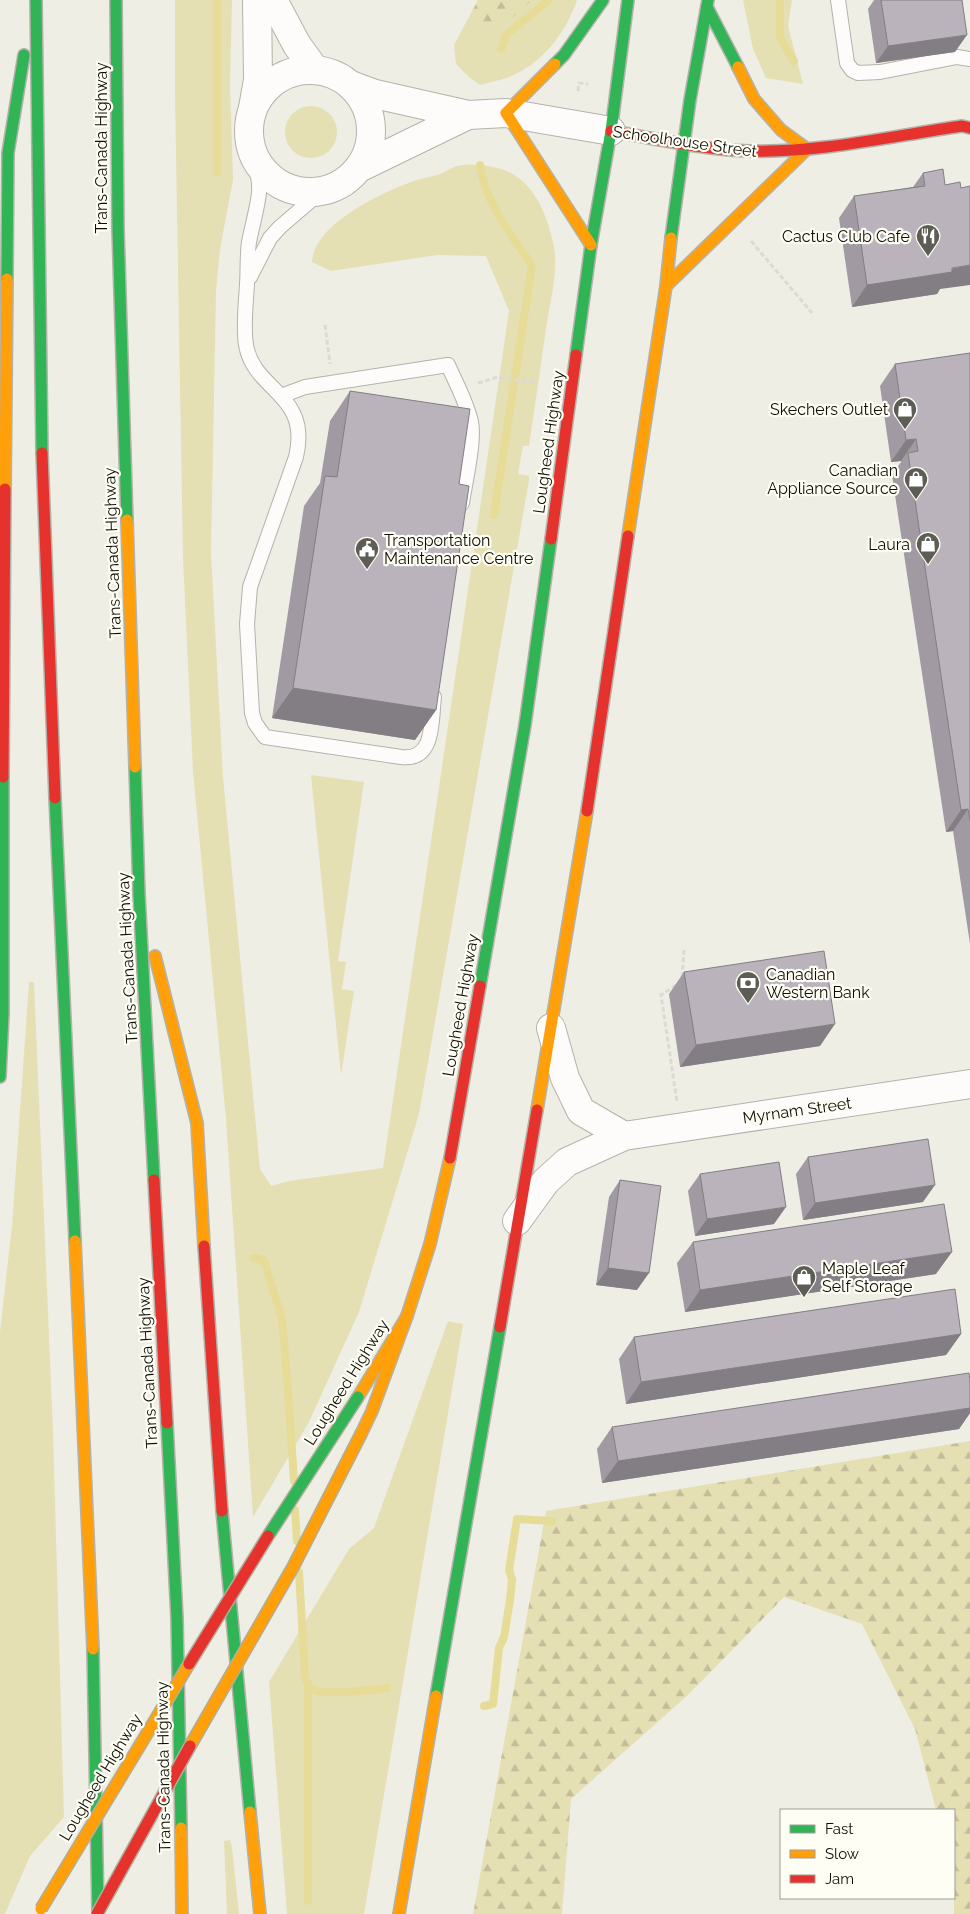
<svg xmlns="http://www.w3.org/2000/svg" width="970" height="1914" viewBox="0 0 970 1914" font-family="Raleway,sans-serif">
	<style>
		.grass { fill: #e5dfb4 }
		.forest { fill: url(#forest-firs) }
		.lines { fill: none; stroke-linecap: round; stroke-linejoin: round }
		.stream { stroke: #e6dc97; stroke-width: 8 }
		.lane-casing { stroke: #b4b3ab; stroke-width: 16 }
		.street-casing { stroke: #b4b3ab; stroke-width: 30 }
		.fast-casing { stroke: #b4b3ab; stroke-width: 14 }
		.slow-casing { stroke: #b4b3ab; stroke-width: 14 }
		.jam-casing { stroke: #b4b3ab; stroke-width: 14 }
		.path { stroke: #dbdad7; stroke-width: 3; stroke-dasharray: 5 2.5; stroke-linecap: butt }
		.lane { stroke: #fdfcfb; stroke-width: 14 }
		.street { stroke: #fdfcfb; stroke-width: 28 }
		.fast { stroke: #30b455; stroke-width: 11 }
		.slow { stroke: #ff9f0a; stroke-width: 11 }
		.jam { stroke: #e5322d; stroke-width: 11 }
		.fast-bridge-casing { stroke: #b0ae9b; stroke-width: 14; stroke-linecap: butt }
		.slow-bridge-casing { stroke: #b0ae9b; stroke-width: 14; stroke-linecap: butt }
		.jam-bridge-casing { stroke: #b0ae9b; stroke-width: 14; stroke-linecap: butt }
		.fast-bridge { stroke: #30b455; stroke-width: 11 }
		.slow-bridge { stroke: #ff9f0a; stroke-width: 11 }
		.jam-bridge { stroke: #e5322d; stroke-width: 11 }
		.wall { fill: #a19aa2 }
		.shaded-wall { fill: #837d84 }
		.building { fill: #bbb3bc; stroke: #837d84 }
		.labels { text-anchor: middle; stroke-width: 4.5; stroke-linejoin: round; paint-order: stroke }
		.street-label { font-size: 16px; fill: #0f0f09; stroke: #fffef4 }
		.poi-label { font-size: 16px; fill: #0f0f09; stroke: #fffef4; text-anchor: end }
	</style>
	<defs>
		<pattern id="forest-firs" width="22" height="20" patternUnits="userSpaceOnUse" patternTransform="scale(1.25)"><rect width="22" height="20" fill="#e5dfb4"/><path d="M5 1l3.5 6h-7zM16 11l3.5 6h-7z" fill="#c3be99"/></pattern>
	</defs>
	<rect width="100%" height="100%" fill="#efeee4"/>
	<g class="grass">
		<path d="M175,0H232L230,83L233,180L220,249L216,291L211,553L223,777L260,1169L271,1186L289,1181L383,1168L509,311L486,256L437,255L331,271L312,262C314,224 382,192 414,181C422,178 431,177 440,174C446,172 451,168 457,166C469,162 497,166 509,172C537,186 548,218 554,247C558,271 551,299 547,322C541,364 535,405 529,446H523L518,474L529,476V480L419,1114L359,1312L309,1422L253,1517L226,1119L193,772L183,558L175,96Z"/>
		<path d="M478,0H577C566,33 541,66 506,78C498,81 489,82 480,85L469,77L456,64L454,45Z"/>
		<path d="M743,0H792L788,26L803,84L766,78L753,49Z"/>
		<circle cx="311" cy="132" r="26"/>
		<path d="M311,775L364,782L338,961L346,962L342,989L354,991L341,1075Z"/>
		<path d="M29,982H34L53,1431L64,1817L30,1856L5,1914H0V1332L12,1226Z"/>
		<path d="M448,1321L463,1324L364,1914H287L269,1682L349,1549L374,1528Z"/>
		<path d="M230,1840L232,1848L239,1914H227L224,1841Z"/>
	</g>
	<g class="forest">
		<path d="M478,0H532C507,22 503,32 470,16Z"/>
		<path d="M970,1441V1914H954V1810H936L915,1729L862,1624L784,1597L688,1695L571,1799L562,1914H473L546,1511Z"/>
	</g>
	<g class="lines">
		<g class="stream">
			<path d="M780,0V38L794,61"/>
			<path d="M501,49L506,35L549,0"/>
			<path d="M480,165C484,199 512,238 532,265L494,515"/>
			<path d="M217,172V0"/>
			<path d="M253,1258L264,1260L282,1319L288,1390L294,1481"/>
			<path d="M295,1510L297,1541"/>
			<path d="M299,1572L305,1676C307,1681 307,1686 312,1689C324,1696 373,1690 387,1688"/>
			<path d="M484,1706L493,1704L499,1648L504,1637L510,1600L512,1579L509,1570L517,1519L552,1521"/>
			<path d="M308,1901V1686"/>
		</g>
		<g class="lane-casing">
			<g id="lane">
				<path d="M838,0L847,63L852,70L858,73L880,72L957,57L970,59"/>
				<path d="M254,156C257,168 260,181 259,193C257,210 252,226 249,242C247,256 248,270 247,284C246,304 243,325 246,345C254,392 311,393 296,457L250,587L247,624L252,713L255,723L265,737L401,757C435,761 431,722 434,697"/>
				<path d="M250,277L270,238L280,227L322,191"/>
				<path d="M281,396L305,387L448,365C456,383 467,403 471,422C475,441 465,483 462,503"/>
			</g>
		</g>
		<g class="street-casing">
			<g id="street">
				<path d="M273,0L297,45L315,70"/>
				<circle cx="310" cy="131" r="61"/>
				<path d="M351,85L375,94L468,115L506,113L611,131"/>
				<path d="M253,108L258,80L257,0"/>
				<path d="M359,168L468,115"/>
				<path d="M551,1028L565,1078L581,1111L624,1136"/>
				<path d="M517,1221L546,1181L567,1162L624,1136L970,1084"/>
			</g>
		</g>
		<g class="fast-casing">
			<g id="fast">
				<path d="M36,0L42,453"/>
				<path d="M116,0L118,229L127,520"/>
				<path d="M707,7L738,67"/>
				<path d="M555,64L564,55L603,0"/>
				<path d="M671,238L690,100L708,0"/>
				<path d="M7,279L8,153L24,55"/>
				<path d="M576,355L591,245L611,131L628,0"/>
				<path d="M135,767L139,894L154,1180"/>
				<path d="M55,798L75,1241"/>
				<path d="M480,986L525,725L551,539"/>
				<path d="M0,1077L3,1014V777"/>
				<path d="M167,1423L177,1618L181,1828"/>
				<path d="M222,1511L250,1812"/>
				<path d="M93,1649L98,1914"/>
				<path d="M436,1696L500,1327"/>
			</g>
		</g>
		<g class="slow-casing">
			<g id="slow">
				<path d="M555,64L506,113L591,245"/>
				<path d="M666,286L807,149L781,130L754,99L738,67"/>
				<path d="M5,489L7,279"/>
				<path d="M127,520L135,767"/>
				<path d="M628,536L666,286L671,238"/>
				<path d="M155,956L197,1123L204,1246"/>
				<path d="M537,1110L587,811"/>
				<path d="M75,1241L93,1649"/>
				<path d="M358,1397L407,1316L430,1244L450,1158"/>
				<path d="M361,1434L372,1411L407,1316"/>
				<path d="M250,1812L260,1914"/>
				<path d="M181,1828L182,1914"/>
				<path d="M399,1914L436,1696"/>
			</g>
		</g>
		<g class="jam-casing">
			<g id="jam">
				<path d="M611,131C657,139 704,150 750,151C821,153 892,136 962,126L970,128"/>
				<path d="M42,453L55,798"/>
				<path d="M551,539L576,355"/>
				<path d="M3,777L5,489"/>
				<path d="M587,811L628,536"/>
				<path d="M450,1158L480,986"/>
				<path d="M154,1180L167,1423"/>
				<path d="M204,1246L222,1511"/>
				<path d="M500,1327L537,1110"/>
			</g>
		</g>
		<g class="path">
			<path d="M578,91L579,83L588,84"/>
			<path d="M751,241L812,313"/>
			<path d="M325,325L330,364"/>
			<path d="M478,383L498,377L538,383"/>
			<path d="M682,977L684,950"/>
			<path d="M676,985L661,995L677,1102"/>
		</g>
		<use href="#lane" class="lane"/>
		<use href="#street" class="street"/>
		<use href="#fast" class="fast"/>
		<use href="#slow" class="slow"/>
		<use href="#jam" class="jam"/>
		<g class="fast-bridge-casing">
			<path id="fast-bridge" d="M268,1536L358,1397"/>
		</g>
		<g class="slow-bridge-casing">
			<g id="slow-bridge">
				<path d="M190,1746L293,1567L361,1434"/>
				<path d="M41,1909L189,1664"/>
			</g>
		</g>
		<g class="jam-bridge-casing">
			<g id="jam-bridge">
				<path d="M189,1664L268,1536"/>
				<path d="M97,1914L190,1746"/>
			</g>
		</g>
		<use href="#fast-bridge" class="fast-bridge"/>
		<use href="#slow-bridge" class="slow-bridge"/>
		<use href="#jam-bridge" class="jam-bridge"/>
	</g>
	<g class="wall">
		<path d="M874,0H881L955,52L876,63L868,9Z"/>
		<path d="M923,173L940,289L937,294L852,307L839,218L854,196L913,187Z"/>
		<path d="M970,353V944L953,831L946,832L892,475L901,462V461L891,462L880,386L895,364Z"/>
		<path d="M350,391L459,484L436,710L415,740L272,718L304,506L320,483L330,421Z"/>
		<path d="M684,972L820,1046L680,1067L669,994Z"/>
		<path d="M808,1157L923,1202L803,1220L796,1174Z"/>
		<path d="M700,1174L774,1224L695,1236L688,1191Z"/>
		<path d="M620,1180L637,1290L596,1285L609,1197Z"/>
		<path d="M693,1242L936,1274L685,1312L677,1263Z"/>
		<path d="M961,1334L946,1355L626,1404L619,1359L634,1337Z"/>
		<path d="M970,1380V1413L959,1429L602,1483L597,1449L612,1427Z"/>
	</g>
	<g class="shaded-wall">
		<path d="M967,35L955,52L876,63L888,46Z"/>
		<path d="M970,265V285L940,289L937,294L852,307L867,285Z"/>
		<path d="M916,439L901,461L891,462L906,440Z"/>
		<path d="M293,688L436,710L415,740L272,718Z"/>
		<path d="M968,809L953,831L946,832L961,810Z"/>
		<path d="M835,1024L820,1046L680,1067L696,1045Z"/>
		<path d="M935,1185L923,1202L803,1220L815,1203Z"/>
		<path d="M786,1207L774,1224L695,1236L707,1219Z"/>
		<path d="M952,1252L936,1274L685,1312L700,1290Z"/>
		<path d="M608,1268L649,1273L637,1290L596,1285Z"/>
		<path d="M961,1334L946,1355L626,1404L641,1382Z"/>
		<path d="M970,1408V1413L959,1429L602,1483L618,1461Z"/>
	</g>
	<g class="building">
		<path d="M881,0H962L967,35L888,46Z"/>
		<path d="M943,169L945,185L960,182L961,188L970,186V265L952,268V272L867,285L854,196L925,186L923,173Z"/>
		<path d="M970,353V820L968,809L961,810L908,453L918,451L916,439L906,440L895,364Z"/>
		<path d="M350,391L470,409L459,484L469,486L436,710L293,688L325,476L337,477Z"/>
		<path d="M824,951L835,1024L696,1045L684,972Z"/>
		<path d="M928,1139L935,1185L815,1203L808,1157Z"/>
		<path d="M779,1162L786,1207L707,1219L700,1174Z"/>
		<path d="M620,1180L661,1186L649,1273L608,1268Z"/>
		<path d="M944,1204L952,1252L700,1290L693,1242Z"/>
		<path d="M955,1289L961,1334L641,1382L634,1337Z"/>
		<path d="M969,1373L970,1380V1408L618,1461L612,1427Z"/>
	</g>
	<defs>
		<g id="restaurant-pin" transform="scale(1.25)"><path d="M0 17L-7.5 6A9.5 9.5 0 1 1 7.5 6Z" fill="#5d5d56" stroke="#fffef4"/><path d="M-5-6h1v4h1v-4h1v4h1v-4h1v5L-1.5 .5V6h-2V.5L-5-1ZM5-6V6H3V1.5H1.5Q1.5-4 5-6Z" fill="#fff"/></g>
		<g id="shop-pin" transform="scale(1.25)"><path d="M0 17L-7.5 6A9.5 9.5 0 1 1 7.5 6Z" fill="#5d5d56" stroke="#fffef4"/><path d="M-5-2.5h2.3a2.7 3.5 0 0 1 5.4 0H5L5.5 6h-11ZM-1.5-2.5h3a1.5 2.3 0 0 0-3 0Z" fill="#fff"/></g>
		<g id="civic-pin" transform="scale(1.25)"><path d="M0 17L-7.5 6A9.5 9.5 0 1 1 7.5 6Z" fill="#5d5d56" stroke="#fffef4"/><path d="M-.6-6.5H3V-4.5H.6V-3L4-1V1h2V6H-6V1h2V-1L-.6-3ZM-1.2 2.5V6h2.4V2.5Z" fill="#fff"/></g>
		<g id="bank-pin" transform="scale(1.25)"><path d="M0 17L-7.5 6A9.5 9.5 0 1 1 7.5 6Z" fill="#5d5d56" stroke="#fffef4"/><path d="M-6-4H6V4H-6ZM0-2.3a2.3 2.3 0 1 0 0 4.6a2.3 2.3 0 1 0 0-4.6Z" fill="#fff"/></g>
	</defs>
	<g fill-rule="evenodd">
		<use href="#restaurant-pin" x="928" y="236"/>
		<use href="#shop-pin" x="905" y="409"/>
		<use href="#shop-pin" x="916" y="479"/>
		<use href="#shop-pin" x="928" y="544"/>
		<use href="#civic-pin" x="367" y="549"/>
		<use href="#bank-pin" x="748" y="983"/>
		<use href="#shop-pin" x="804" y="1277"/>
	</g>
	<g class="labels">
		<g class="street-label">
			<text transform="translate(685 141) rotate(8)" y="6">Schoolhouse Street</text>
			<text transform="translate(101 148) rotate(-90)" y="6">Trans-Canada Highway</text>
			<text transform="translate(548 442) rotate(-82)" y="6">Lougheed Highway</text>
			<text transform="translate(112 553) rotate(-92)" y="6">Trans-Canada Highway</text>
			<text transform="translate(127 958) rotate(-93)" y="6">Trans-Canada Highway</text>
			<text transform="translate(460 1005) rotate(-80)" y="6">Lougheed Highway</text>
			<text transform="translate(797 1110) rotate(-8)" y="6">Myrnam Street</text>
			<text transform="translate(147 1363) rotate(-93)" y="6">Trans-Canada Highway</text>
			<text transform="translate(346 1382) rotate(-58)" y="6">Lougheed Highway</text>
			<text transform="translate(163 1767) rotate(-91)" y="6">Trans-Canada Highway</text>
			<text transform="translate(100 1777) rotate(-59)" y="6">Lougheed Highway</text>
		</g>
		<g class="poi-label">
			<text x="910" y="242">Cactus Club Cafe</text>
			<text x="888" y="415">Skechers Outlet</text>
			<text x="898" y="476">Canadian<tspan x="898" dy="18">Appliance Source</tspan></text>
			<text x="384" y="546" text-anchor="start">Transportation<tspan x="384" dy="18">Maintenance Centre</tspan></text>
			<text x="910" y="550">Laura</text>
			<text x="766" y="980" text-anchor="start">Canadian<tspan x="766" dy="18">Western Bank</tspan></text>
			<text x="822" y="1274" text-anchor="start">Maple Leaf<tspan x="822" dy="18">Self Storage</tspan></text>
		</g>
	</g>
	<rect x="780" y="1809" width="175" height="90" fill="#fffef4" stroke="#9f9e96"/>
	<rect x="790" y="1825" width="25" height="8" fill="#30b455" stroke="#9f9e96"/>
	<text x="825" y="1834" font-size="15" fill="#0f0f09">Fast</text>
	<rect x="790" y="1850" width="25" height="8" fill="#ff9f0a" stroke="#9f9e96"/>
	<text x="825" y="1859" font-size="15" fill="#0f0f09">Slow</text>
	<rect x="790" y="1875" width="25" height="8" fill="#e5322d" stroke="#9f9e96"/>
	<text x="825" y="1884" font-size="15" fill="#0f0f09">Jam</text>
</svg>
